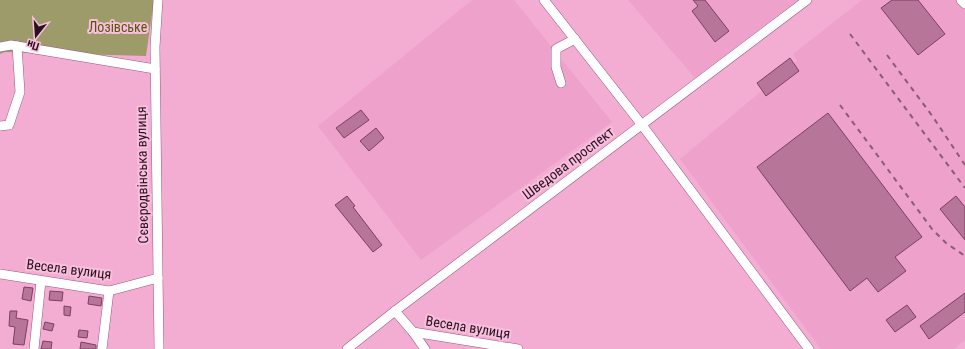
<svg xmlns="http://www.w3.org/2000/svg" width="965" height="349" viewBox="0 0 965 349" font-family="'Roboto Condensed',sans-serif">
	<style>
		.built { fill: #eea1cb }
		.green { fill: #9d9b6a }
		.building { fill: #b77599; stroke: #7d4062 }
		.lines { fill: none; stroke-linecap: round; stroke-linejoin: round }
		.minor-casing { stroke: #98597c; stroke-width: 10 }
		.minor { stroke: #fff; stroke-width: 9 }
		.rail { stroke: #8a5b75; stroke-width: 2; stroke-dasharray: 5 5; stroke-linecap: butt }
		.labels { text-anchor: middle; stroke-width: 4; stroke-linejoin: round; paint-order: stroke }
		.park-label { font-size: 14px; fill: #59560c; stroke: #f8bfdd }
		.street-label { font-size: 14px; fill: #2a1120; stroke: #f8bfdd }
	</style>
	<rect width="100%" height="100%" fill="#f3add2"/>
	<g class="built">
		<path d="M472,0H514L612,122L421,260L318,126Z"/>
		<path d="M628,0H798L695,78Z"/>
		<path d="M862,0H965V340L954,349H821L680,159L797,61L793,54Z"/>
	</g>
	<path class="green" d="M0,0H154L146,56L5,52L0,54Z"/>
	<g class="building">
		<path d="M693,0H705L729,31L715,42L692,11L698,6Z"/>
		<path d="M892,0H918L945,34L918,55L881,8Z"/>
		<path d="M790,58L799,71L766,96L757,83Z"/>
		<path d="M361,110L369,120L344,138L336,128Z"/>
		<path d="M828,113L922,237L895,257L906,271L878,292L867,278L850,291L757,167Z"/>
		<path d="M376,128L384,138L369,151L360,141Z"/>
		<path d="M347,196L355,206L353,207L382,245L373,252L335,205Z"/>
		<path d="M956,196L965,207V240L940,209Z"/>
		<path d="M24,287L33,288L31,301L22,299Z"/>
		<path d="M50,291L63,292L62,301L49,300Z"/>
		<path d="M965,293V312L929,339L920,326Z"/>
		<path d="M89,296L102,298L101,306L88,304Z"/>
		<path d="M907,305L916,317L895,332L886,320Z"/>
		<path d="M64,306L71,307L70,316L64,315Z"/>
		<path d="M10,311H17L16,318L28,320L24,345L13,344L15,327L9,326Z"/>
		<path d="M45,322L54,324L52,331L43,329Z"/>
		<path d="M79,330L88,331L87,338L78,337Z"/>
		<path d="M43,341L52,342L51,349H41Z"/>
		<path d="M81,342L96,345V349H80Z"/>
	</g>
	<g class="lines">
		<g class="minor-casing">
			<g id="minor">
				<path d="M158,0L155,47L159,349"/>
				<path d="M544,0L642,125L809,349"/>
				<path d="M961,0L965,4"/>
				<path d="M0,47L11,45L155,69"/>
				<path d="M561,83L556,67V49L575,39"/>
				<path d="M0,126L9,125L20,92L17,46"/>
				<path d="M0,274L109,291L158,278"/>
				<path d="M395,311L413,332L425,349"/>
				<path d="M413,332L518,349"/>
				<path d="M34,349L41,281"/>
				<path d="M102,349L109,291"/>
				<path d="M347,349L395,311L807,0"/>
			</g>
		</g>
		<use href="#minor" class="minor"/>
		<g class="rail">
			<path d="M850,34L965,188"/>
			<path d="M887,55L933,117L965,165"/>
			<path d="M840,105L932,229L946,243L965,256"/>
		</g>
	</g>
	<g class="labels">
		<g class="park-label">
			<text x="118" y="32">Лозівське</text>
		</g>
		<g class="street-label">
			<text transform="translate(568 163) rotate(-37)" y="5">Шведова проспект</text>
			<text transform="translate(142 175) rotate(-91)" y="5">Сєвєродвінська вулиця</text>
			<text transform="translate(69 269) rotate(7)" y="5">Весела вулиця</text>
			<text transform="translate(468 327) rotate(9)" y="5">Весела вулиця</text>
		</g>
	</g>
	<g transform="translate(36 36) rotate(197)" stroke="#f8bfdd" stroke-width="3" paint-order="stroke">
	<path d="M0-3L7 15L0 10L-7 15Z" fill="#2a1120"/>
	<text y="-6" font-size="11" font-weight="bold" text-anchor="middle" fill="#2a1120">Пн</text>
	</g>
</svg>
